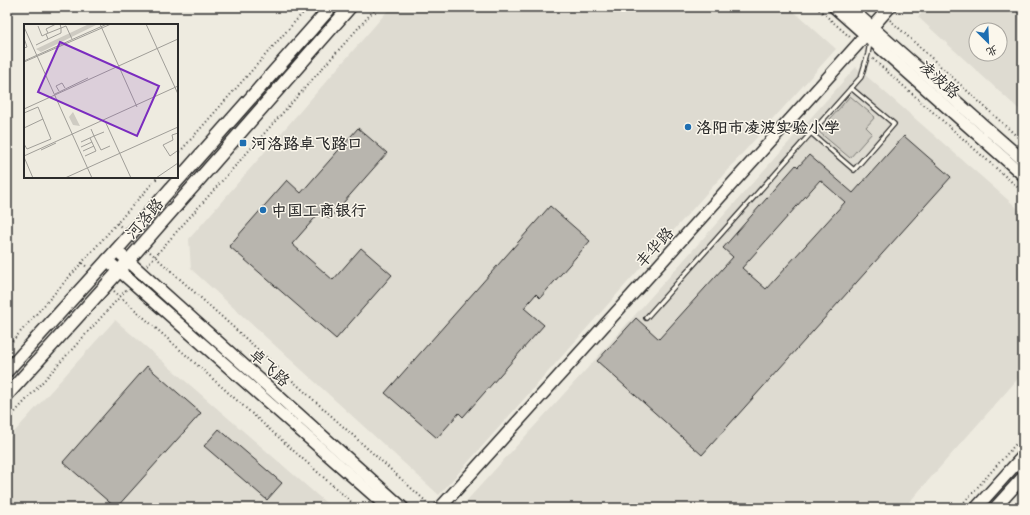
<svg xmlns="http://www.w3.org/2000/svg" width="1030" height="515" viewBox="0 0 1030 515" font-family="Caveat,'LXGW WenKai TC',sans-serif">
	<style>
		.built { fill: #dedbd1; fill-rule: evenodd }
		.green { fill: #cecbc2; stroke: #7c7b76 }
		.building { fill: #b8b5ae; stroke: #2b2b2b; fill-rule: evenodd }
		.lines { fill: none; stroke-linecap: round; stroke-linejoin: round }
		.lane-casing { stroke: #2b2b2b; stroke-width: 6 }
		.secondary-casing { stroke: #2b2b2b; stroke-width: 14 }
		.primary-casing { stroke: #2b2b2b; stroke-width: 15 }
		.path { stroke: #2b2b2b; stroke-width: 2; stroke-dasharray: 1 3; stroke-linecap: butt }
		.lane { stroke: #fbf7ec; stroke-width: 3.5 }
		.secondary { stroke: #fbf7ec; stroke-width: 11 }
		.primary { stroke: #fbf7ec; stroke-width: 12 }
		.poi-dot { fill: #1f6fb2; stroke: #fbf7ec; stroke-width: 1.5 }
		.labels { text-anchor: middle; stroke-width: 3; stroke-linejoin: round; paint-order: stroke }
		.street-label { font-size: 16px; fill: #2b2b2b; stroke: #fbf7ec }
		.poi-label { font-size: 16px; font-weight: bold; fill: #2b2b2b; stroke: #fbf7ec; text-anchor: start }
		.inset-road { fill: none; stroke: #a09e98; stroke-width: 1 }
		.view { fill: #7b2cbf; fill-opacity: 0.15; stroke: #7b2cbf; stroke-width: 2 }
		.inset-edge { fill: none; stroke: #2b2b2b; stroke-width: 2 }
	</style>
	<rect width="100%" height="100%" fill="#eeebe0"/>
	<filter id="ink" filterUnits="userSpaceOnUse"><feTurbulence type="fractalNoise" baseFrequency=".025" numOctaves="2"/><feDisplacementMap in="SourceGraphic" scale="8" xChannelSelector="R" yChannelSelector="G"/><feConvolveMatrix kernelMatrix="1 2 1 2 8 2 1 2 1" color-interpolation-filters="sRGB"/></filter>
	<g filter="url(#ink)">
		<g class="built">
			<path d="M391,7H789L836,49L697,204L439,495L191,269L189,239Z"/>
			<path d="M927,7H1023V113L918,17ZM976,30H1000V54H976Z"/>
			<path d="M856,67L1023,213V373L904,508H460L593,362Z"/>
			<path d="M115,320L332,508H7V440Z"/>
		</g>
		<path class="green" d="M850,96L875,117L866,127L872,133L850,158L819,132Z"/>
		<g class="building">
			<path d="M358,128L387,153L329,219L321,211L292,244L333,280L361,248L392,275L336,339L229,246L287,180L301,193Z"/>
			<path d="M904,136L951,177L702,455L597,361L636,318L659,339L733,257L723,248L796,165L798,167L809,155L853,193ZM820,180L845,202L766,289L742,268Z"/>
			<path d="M550,206L590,241L540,298L536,294L524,308L544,325L463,417L459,413L437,438L385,393Z"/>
			<path d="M147,366L201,413L116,508L63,462Z"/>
			<path d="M219,429L282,483L267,500L204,446Z"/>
		</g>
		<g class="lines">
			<g class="lane-casing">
				<g id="lane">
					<path d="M811,133L854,170L894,124L851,88"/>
					<path d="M646,318L861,77L868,54L870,42"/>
				</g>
			</g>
			<g class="secondary-casing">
				<g id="secondary">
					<path d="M834,7L1023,175"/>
					<path d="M849,7L1023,160"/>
					<path d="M116,250L403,508"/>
					<path d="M107,260L388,508"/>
					<path d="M440,508L858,44L865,35L890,7"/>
					<path d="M976,508L1023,456"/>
					<path d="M995,508L1023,477"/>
				</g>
			</g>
			<g class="primary-casing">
				<g id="primary">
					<path d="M7,371L112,255L331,7"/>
					<path d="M7,395L128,261L350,7"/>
				</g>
			</g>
			<g class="path">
				<path d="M816,7L851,38"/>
				<path d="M890,20L1023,142"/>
				<path d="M873,59L1023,192"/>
				<path d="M177,155L308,7"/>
				<path d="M117,223L122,228"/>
				<path d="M150,252L430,505"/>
				<path d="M82,263L87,267"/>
				<path d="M147,265L377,7"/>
				<path d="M114,291L358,508"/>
				<path d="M7,347L158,177"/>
				<path d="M7,421L126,290"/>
				<path d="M959,508L1023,436"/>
				<path d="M1015,508L1023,499"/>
			</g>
			<use href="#lane" class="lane"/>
			<use href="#secondary" class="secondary"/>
			<use href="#primary" class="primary"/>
		</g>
	</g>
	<g class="poi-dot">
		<circle cx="688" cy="127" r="4"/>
		<rect x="239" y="139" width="8" height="8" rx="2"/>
		<circle cx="263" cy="210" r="4"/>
	</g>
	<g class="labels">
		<g class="street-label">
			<text transform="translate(940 79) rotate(42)" y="6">凌波路</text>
			<text transform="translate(144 218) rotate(-49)" y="6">河洛路</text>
			<text transform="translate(654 247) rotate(-48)" y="6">丰华路</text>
			<text transform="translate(270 367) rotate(42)" y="6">卓飞路</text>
		</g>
		<g class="poi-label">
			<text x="696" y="133">洛阳市凌波实验小学</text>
			<text x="251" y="149">河洛路卓飞路口</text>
			<text x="271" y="216">中国工商银行</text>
		</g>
	</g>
	<g transform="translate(24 24)">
		<rect width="154" height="154" fill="#eeebe0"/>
		<path d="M65,0L72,1L17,28L12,25ZM49,88L56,102L49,101L45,93Z" fill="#cecbc2"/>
		<path class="inset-road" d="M76,0L113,83M122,0L154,70M14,2L18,12L22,10L24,15L37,9V4L42,2L48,15M0,3L68,154M24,9L22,5L32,0M22,10L37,4L36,0M12,21L24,15M0,24L3,23L0,14M0,37L83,0M0,38L87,0M35,67L32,62L38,59L41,64M31,70L64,54M0,85L154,15M0,89L14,83L27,115L3,125L0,120M81,97L107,154M0,104L19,95M80,108L70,112L77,126L86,122M57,118L70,112L67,105M57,123L68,118M17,126L32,119M59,127L70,122M153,127L146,132L139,121L149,116L148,111L154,109M0,132L154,62M61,132L72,127L66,114M0,133L9,154M41,154L154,103M132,154L154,139"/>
		<path class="view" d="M36,18L135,62L113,112L14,68Z"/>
		<rect width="154" height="154" class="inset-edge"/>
	</g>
	<rect width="1030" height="515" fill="none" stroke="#fbf7ec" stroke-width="24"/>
	<rect x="12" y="12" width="1006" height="491" fill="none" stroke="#2b2b2b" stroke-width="1.5" filter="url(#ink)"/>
	<g transform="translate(988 42) rotate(156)"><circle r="19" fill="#fbf7ec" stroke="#a8a59f"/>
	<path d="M0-3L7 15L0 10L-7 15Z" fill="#1f6fb2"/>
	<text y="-6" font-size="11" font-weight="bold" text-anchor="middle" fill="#2b2b2b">北</text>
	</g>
</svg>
